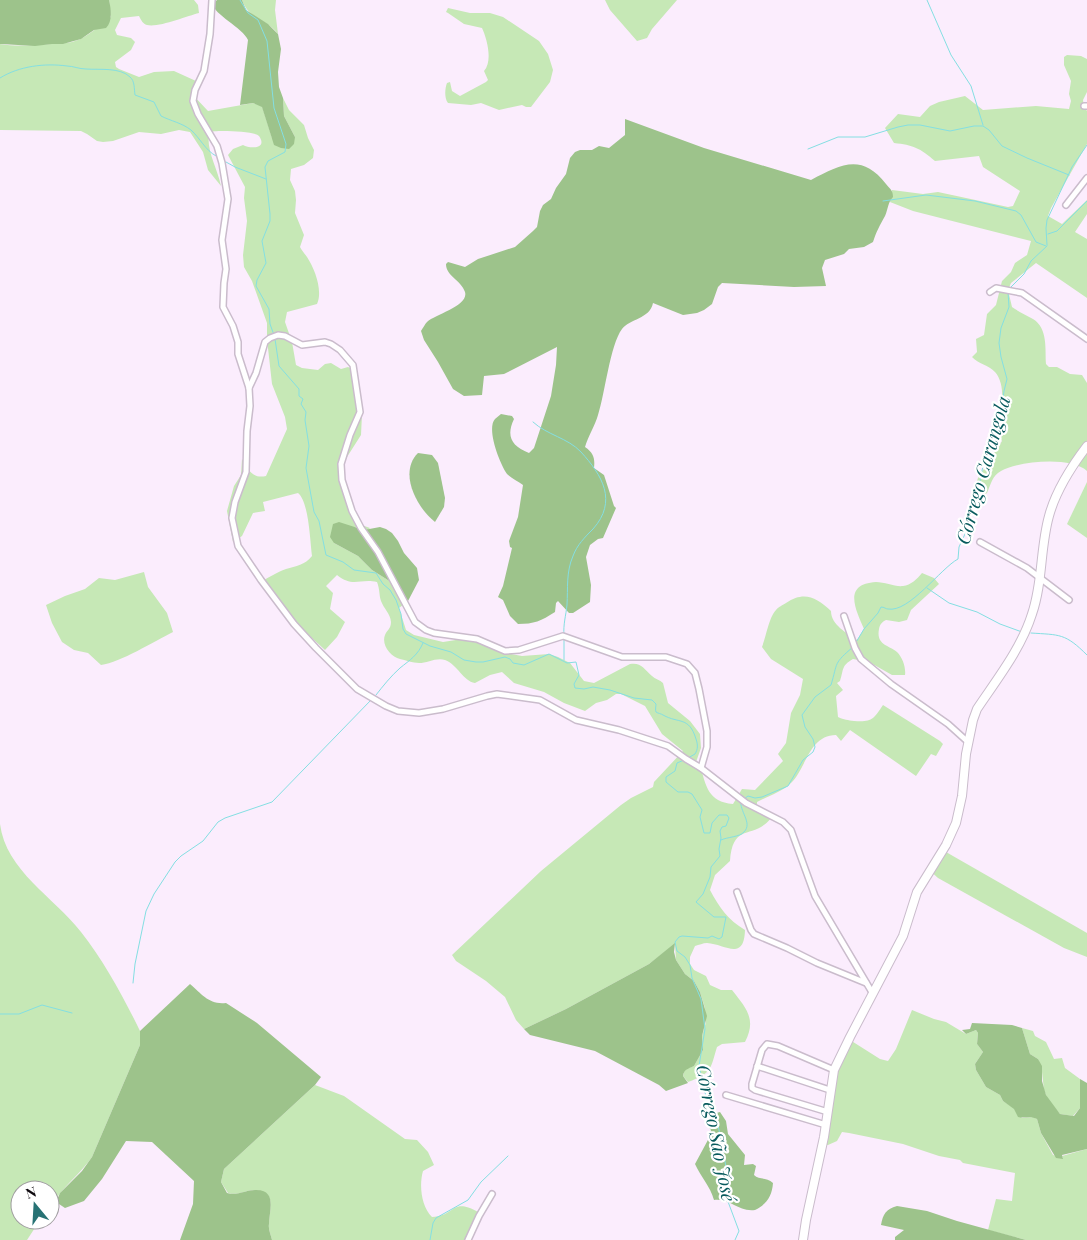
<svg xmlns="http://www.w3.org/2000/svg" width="1087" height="1240" viewBox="0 0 1087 1240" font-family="'Playfair Display',serif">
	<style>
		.green { fill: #c6e8b6 }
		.forest { fill: #9dc38b }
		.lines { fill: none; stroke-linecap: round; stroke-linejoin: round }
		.stream { stroke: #84dfe2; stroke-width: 1 }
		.street-casing { stroke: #cabccc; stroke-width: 8 }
		.secondary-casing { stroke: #cabccc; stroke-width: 10 }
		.street { stroke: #fff; stroke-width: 5 }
		.secondary { stroke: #fff; stroke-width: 8 }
		.labels { text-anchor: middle; stroke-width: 4.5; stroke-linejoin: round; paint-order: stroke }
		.water-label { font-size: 19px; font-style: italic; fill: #095b5e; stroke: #fff }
	</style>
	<rect width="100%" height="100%" fill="#fbedfd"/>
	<g class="green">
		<path d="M109,0H194L198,5L199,13C187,16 158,28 147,25C143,24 141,20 139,16L121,18L115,30L117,35L131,38L135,42L131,50L115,62L116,67L119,69L139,77L154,72L174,71L196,81L192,94L208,111L253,103L262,106L272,138L295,137L284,116L283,98L289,110L304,125L308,138L314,150L313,158L304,165L291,169L290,180L295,191L296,200L295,213L304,235L300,247C302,251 305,254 307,257C315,269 323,291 317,304L287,312L285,322L292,342L296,365L302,368L318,370L325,364L331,363L341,369L348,367L352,369L362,414L361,435L347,457L340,470L351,515L356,523L370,528L368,530L354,527L334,543L358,556L372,570L391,582L408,601L399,608L406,630L414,635L443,642L475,637L488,640L511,654L522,656L549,654L558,657L570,663L584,681L594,683L630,664C641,662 644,669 652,676C655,679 660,680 663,683L668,703L690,721L700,734L701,748L696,762L700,765C706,786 708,802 733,804L742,789L755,790L783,761L778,754L786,743L791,713L800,695L803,679L771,659L762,647C766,637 769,617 776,610C778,607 783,605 786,603C804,591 816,597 831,611C831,625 847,633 857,640L864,629C856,610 842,584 876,582C885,582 895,587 903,586C911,585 917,579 922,573L934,578L939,584L911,610L907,620L899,622L886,620C882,622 880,624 879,629C876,645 888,645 897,652C903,658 906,668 905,675H892L869,662L853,659C841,666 844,669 840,681L837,683L843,690L836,696L838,717C844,720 848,720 854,721C872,722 873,720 883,705L940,741L943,744L936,756L931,754L916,776L850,730L841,741L836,735C809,735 806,769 791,783C782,792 768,796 757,802V807L771,818C753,841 733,821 730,861L715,875L710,890C719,907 728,920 745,930C744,962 725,944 707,943C703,943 699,945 695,946L690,957V964L694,970L706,976L710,985L721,990H732C746,1008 757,1019 745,1042L722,1044L717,1047C710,1070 712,1073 688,1082L683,1076L685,1069L694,1066L703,1050L702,1036L706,1022L705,1008L700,992L694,981L685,974L676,960L675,944L649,964L566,1009L524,1029L516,1020L505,997L486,981L456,961L452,955L541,871L621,805L631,798L653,787L654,782L683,751L662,734L645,706L621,694H616L607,700L596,703L585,711L564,703L544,692L514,683L502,672L490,675L475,683C463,681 458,665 445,660C437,657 427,663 419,663C413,663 405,660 400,659C391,657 381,645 385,635C387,630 391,629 391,622C390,613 384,609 381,601C379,595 380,590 377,582C360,578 353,588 337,575L326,586L333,593L330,609L345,622L337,637L325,650C302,629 278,608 260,582C268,578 277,572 286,569C296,566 305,565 312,556C310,541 309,502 298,493L263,502L265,511L253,513L242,536L233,542L227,511L234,486L241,475L242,459C248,469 252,479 266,476L287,429L285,417L272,384L267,339V323L252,281L244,267L243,255L247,221L244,198L245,187L228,155L233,149L243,145C250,149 268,149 259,136C255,131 216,130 209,132C206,151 217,167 221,186L208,170L203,152L190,132L179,130L161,134L139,132L113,141L103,142L97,141L87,134L81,131L0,130V44C17,47 34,45 51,44C60,43 67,44 75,41C88,37 100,25 111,17Z"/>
		<path d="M242,0H276L275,10L278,34C267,18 249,20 242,0Z"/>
		<path d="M605,0H677L652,29L647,38L637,41L610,10Z"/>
		<path d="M448,8L470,13H490L503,17L539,41L548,54L553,70L550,82L531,107H526L522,105L499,110L481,103L471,105L448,103C444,98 445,88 447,83L450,82L452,91L460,96L486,82L488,80L484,71C493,61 487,39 482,28L464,24L448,13L446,12Z"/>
		<path d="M1067,55L1081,56L1087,59V92L1083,100L1084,107L1087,111V144L1051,208L1048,216L1062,224L1087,200V214L1075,232L1087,239V298L1036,263L1011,283L1008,290L1012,307C1019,312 1026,315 1033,319C1048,328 1045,349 1046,364L1049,367H1057L1070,374L1082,375L1087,383V471C1071,456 1019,461 1001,471C992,476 991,484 987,493L982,496L975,487L978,478L1002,441L996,431C1002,416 1007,385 995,372C989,365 978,364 972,357L977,352L976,339L984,335L987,314L996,305L1002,281L1011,272L1015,263L1027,255L1031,241L913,211L890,202L892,190L923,194L938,192L1008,207L1013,206L1020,191L983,167L979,156L935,161C920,148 913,145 894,143L885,128L898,114L920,117L930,106L939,102L965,96L983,110L1036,106L1069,109L1071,101L1069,94L1071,81L1064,65V57Z"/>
		<path d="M1087,482V538L1067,524Z"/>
		<path d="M144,572L148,587L167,613L173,632C153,642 121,662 101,665L88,653L74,650L62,642L52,623L46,605L65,596L85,589L99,578L115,580Z"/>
		<path d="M0,824C6,871 54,897 81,932C104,961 124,998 140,1031V1045L92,1157C83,1170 72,1179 62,1191C57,1196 55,1203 50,1208V1190H20V1220H40L27,1240H0Z"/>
		<path d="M939,848L1087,933V957L1064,948L938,878L927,868Z"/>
		<path d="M912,1010L934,1019L946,1022L966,1034L976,1030L978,1033L977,1044L983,1052L975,1064L976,1070L986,1087L1000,1095L1003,1101L1014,1108L1022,1118L1033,1117L1037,1119L1041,1133L1053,1155L1063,1158L1062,1156L1087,1149V1240H1026L988,1230L996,1199L1012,1201L1015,1173L963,1163L960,1160L939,1156L903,1144L849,1133L842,1132L837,1141L828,1145H822L835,1070L850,1040L880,1059L888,1061L896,1049Z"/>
		<path d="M1022,1028L1033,1031L1035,1036L1046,1042L1054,1059L1062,1058L1065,1068L1080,1079V1108L1073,1116L1060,1114L1048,1100L1044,1090L1042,1072L1038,1059L1030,1054Z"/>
		<path d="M315,1085L344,1096L405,1139L417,1140L428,1152L434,1165L423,1171C419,1185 421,1206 432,1217C456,1216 451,1197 478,1212L468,1240H272C271,1235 268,1229 269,1224C269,1210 278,1192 255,1190C245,1190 238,1196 228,1193L221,1182L224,1169Z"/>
	</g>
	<g class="forest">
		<path d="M0,0H109C111,9 113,21 106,28L94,30L81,39L63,44H52L35,46L1,44H0Z"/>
		<path d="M217,0H242L246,10L268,24L278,34L281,49L278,72L279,87L283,98L284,116L295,137L294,144L289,149L281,148L274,145L262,107L253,103L240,105L248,40C243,28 213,14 213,4Z"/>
		<path d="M625,119L704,148L811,180C841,164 862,153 886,184C890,189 893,190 893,197C888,202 888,209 885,216C880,225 876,232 873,242L864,247L849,249L844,254L825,260L822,268L826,286L794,287L722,283L718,287L712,304L704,310L697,313L683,315L653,303C650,319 629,319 622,329C610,345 605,394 598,415C595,426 588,436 585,447C594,453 595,459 594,468L604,475L614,506L616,508L603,538L598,539L590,545L586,557L591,585L590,602L573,613H569L558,601L556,603L555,612C541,621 534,624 518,624L510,616L503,600L498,597L503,586L512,548L510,547L509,541L518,517L523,485C518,481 512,479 507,474C500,464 486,429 495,419C497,417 499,416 501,414L512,416L514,419C506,436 511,446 529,453L534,448L551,396L556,365L557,347L504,374L484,376L482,395L464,396L453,389L438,362L424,340L421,331C423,328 425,324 427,322C436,314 469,306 465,292C461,280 446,276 446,264L448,262L465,267L478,259L515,247L533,231L537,227L540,211L543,205L551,199L556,188L566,174L570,158L575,152L580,150H592L599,146L609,148L625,135Z"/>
		<path d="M418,453L432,455L438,463L445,498L444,507L435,522C417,508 398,473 418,453Z"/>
		<path d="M339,522L364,530L380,527L386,529L392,533L398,541L404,553L417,568L419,580L408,601L391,582L372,570L358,556L334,543L330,537L333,524Z"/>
		<path d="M675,943L674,952L676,960L685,974L694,981L700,992L707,1016L702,1036L703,1050L694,1066C688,1069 684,1069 683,1076L688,1083L666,1091L659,1085L595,1051L530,1035L524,1029L566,1009L649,964Z"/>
		<path d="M190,984C202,994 209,1005 226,1003L257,1023L321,1077L315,1085L224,1169L221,1182L227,1193C238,1196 245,1190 255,1190C278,1189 269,1212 269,1224C268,1229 271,1235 272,1240H180L193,1204L194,1181L152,1142L126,1141L102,1179L84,1201L65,1208L56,1202L60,1193L82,1171L92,1157L140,1045V1031Z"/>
		<path d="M972,1023L1012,1025L1022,1028L1030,1054L1038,1059L1042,1066V1081L1046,1095L1060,1114L1074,1116L1080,1108V1079L1087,1083V1149L1062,1155L1063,1159L1056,1158L1041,1133L1037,1119C1030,1115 1025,1119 1018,1117L1014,1109L1003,1101L1000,1095L986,1087L976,1070L975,1064L983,1052L977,1044L978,1033L976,1030L966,1034L962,1030L970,1029Z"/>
		<path d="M720,1112L726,1121L728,1134L745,1155L744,1165L753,1164L756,1166L754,1175C759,1180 767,1177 773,1183C772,1196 767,1204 755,1210C737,1212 731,1198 714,1200C710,1186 701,1177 695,1164L709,1138L711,1130L707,1125L709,1115Z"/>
		<path d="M897,1206L927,1211L957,1221L1026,1240H895V1237L904,1230L881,1225C883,1214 886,1209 897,1206Z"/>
	</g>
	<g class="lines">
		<g class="stream">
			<path d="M240,0L248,13L258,20L267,41L274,108L286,144L285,152L268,161L265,167L270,214V221L262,241L266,263L257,280L256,286L269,309L270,324L274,335"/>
			<path d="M927,0L951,55L971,86L983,125"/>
			<path d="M0,78C19,66 45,63 67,66C73,66 79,69 86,69C99,70 120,67 130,77C135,81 134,89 135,95L154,102L161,116C171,121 182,123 191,130C200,138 205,150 216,156"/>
			<path d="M808,149L838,137H865L898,127L908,125H920L950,131L974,126H983L989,130L1002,146L1027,158L1069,175"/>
			<path d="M226,162L235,167L266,179"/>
			<path d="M883,201L926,195L975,201L1016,211L1021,215L1036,242L1046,246"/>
			<path d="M1048,234L1057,231L1087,201"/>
			<path d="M1047,245L1046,228L1047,220L1072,167L1087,145"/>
			<path d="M1010,288L1024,274L1031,261L1047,246"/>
			<path d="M275,339L279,366L299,389V396L303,399L301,404L306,412L305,420L309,446L306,468L314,512L319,521L326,555L343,562L354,570L376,573L383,584L390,590L396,600L401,614L403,629L406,634L430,646L451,652L464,660L476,662H483L505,657L510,659L513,663L524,665L549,654L567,663L576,662L579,675L574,684L575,688L584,689L593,687L610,690L634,698L652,700L656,704C656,705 655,711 656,712C657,713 662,714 663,715C679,724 689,716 696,739C698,745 698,749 695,754L688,758"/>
			<path d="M533,422C547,435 568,438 581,452C602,475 618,501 593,529C585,537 577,545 573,556C566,572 568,588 567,605C566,615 563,625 564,635"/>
			<path d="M927,588L949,603L977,612L1000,624L1022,632"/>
			<path d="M1031,633C1060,635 1065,633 1087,655"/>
			<path d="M564,639V660"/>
			<path d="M855,644L864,629L878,613L881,607C884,607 886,609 888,609C909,613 941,568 958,559L959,547L965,534L969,512L978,491L984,461L989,447L997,435L1000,420L1004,391L1007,379L1001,357L999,343L1001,328L1009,307L1008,292"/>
			<path d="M376,695C383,686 391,676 400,668C410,660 418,655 423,643"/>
			<path d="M684,760L677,763L675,771L666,777V782L678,792H688L692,794L702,810L700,817L704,833H710L712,823L719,815H727L729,818L726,826L722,827L720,831L721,838L719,849L720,856L711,867L710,877L703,894L696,902L714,917H726L722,937L719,939L712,936L708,938L682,936L679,937L675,942L677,951L685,957L690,965L692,978L701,999L705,1029L699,1066L705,1093L714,1108L719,1130L727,1172L725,1193L727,1199L739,1231L735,1240"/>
			<path d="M744,799L748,796L755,798L762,797L788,786L803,760L813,752L815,747L813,739L805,727L802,715L815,697L831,685C838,662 833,664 853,647"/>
			<path d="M721,840C727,837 740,837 744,832C753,823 739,811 741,801"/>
			<path d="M133,983L135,964L146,911L154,894L175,862L181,856L203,841L218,822L225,818L272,802L372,699"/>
			<path d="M0,1014H19L42,1005L72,1013"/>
			<path d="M430,1240L433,1223L436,1218L468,1200L481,1182L508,1156"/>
		</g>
		<g class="street-casing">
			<g id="street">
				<path d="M212,0L210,34L204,71L195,90L193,101L198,114L217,146L222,163L228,199L222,240L226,269L224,283L223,307L233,326L238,342V354L249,388L250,406L247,431L246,472L235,502L232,518L238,546L261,580L294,624L316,648L357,689L386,706L398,711L419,713L443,709L487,696L497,694L540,700L576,720L619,730L668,746L686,759L701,768L746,803L783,822L791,830L815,896L873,994"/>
				<path d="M1084,106H1087"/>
				<path d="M1066,205L1087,178"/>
				<path d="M990,292L996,288L1022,293L1087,339"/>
				<path d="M249,388L256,373L265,342L270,338L278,335L285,336L302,345L325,342L331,344L340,350L353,365L360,412L350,435L341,464L342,480L352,511L361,528L378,552L415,622L426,630L434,633L477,639L505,651L519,650L563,636L622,657H666L687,664L695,673L699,689L707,731V747L701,768"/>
				<path d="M980,542L1027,568L1069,600"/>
				<path d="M844,616L855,648L861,659L891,684L948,724L968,742"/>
				<path d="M737,892L751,930L754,934L787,948L817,963L866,983"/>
				<path d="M757,1066L830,1090"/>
				<path d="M726,1095L826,1125"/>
				<path d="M828,1112L755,1090L752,1088V1084L762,1050L767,1044L778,1046L834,1070"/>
				<path d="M468,1240L479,1216L492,1194"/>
			</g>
		</g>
		<g class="secondary-casing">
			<path id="secondary" d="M803,1240L806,1220L824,1137L834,1070L850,1037L903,936L917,892L946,845L956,823L962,796L966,754L973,720L977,709C997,679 1021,649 1032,614C1043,582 1040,548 1049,516C1056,490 1071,467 1087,446"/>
		</g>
		<use href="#street" class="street"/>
		<use href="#secondary" class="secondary"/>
	</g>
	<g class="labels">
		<g class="water-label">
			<text transform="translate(983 470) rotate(-74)" y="7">Córrego Carangola</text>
			<text transform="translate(716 1133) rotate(79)" y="7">Córrego São José</text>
		</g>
	</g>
	<g transform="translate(35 1205) rotate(342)"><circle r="24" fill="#ffffff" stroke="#9f9d9f"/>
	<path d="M0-4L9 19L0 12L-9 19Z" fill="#277274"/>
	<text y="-8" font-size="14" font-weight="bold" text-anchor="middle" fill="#0f0a0f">N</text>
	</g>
</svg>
